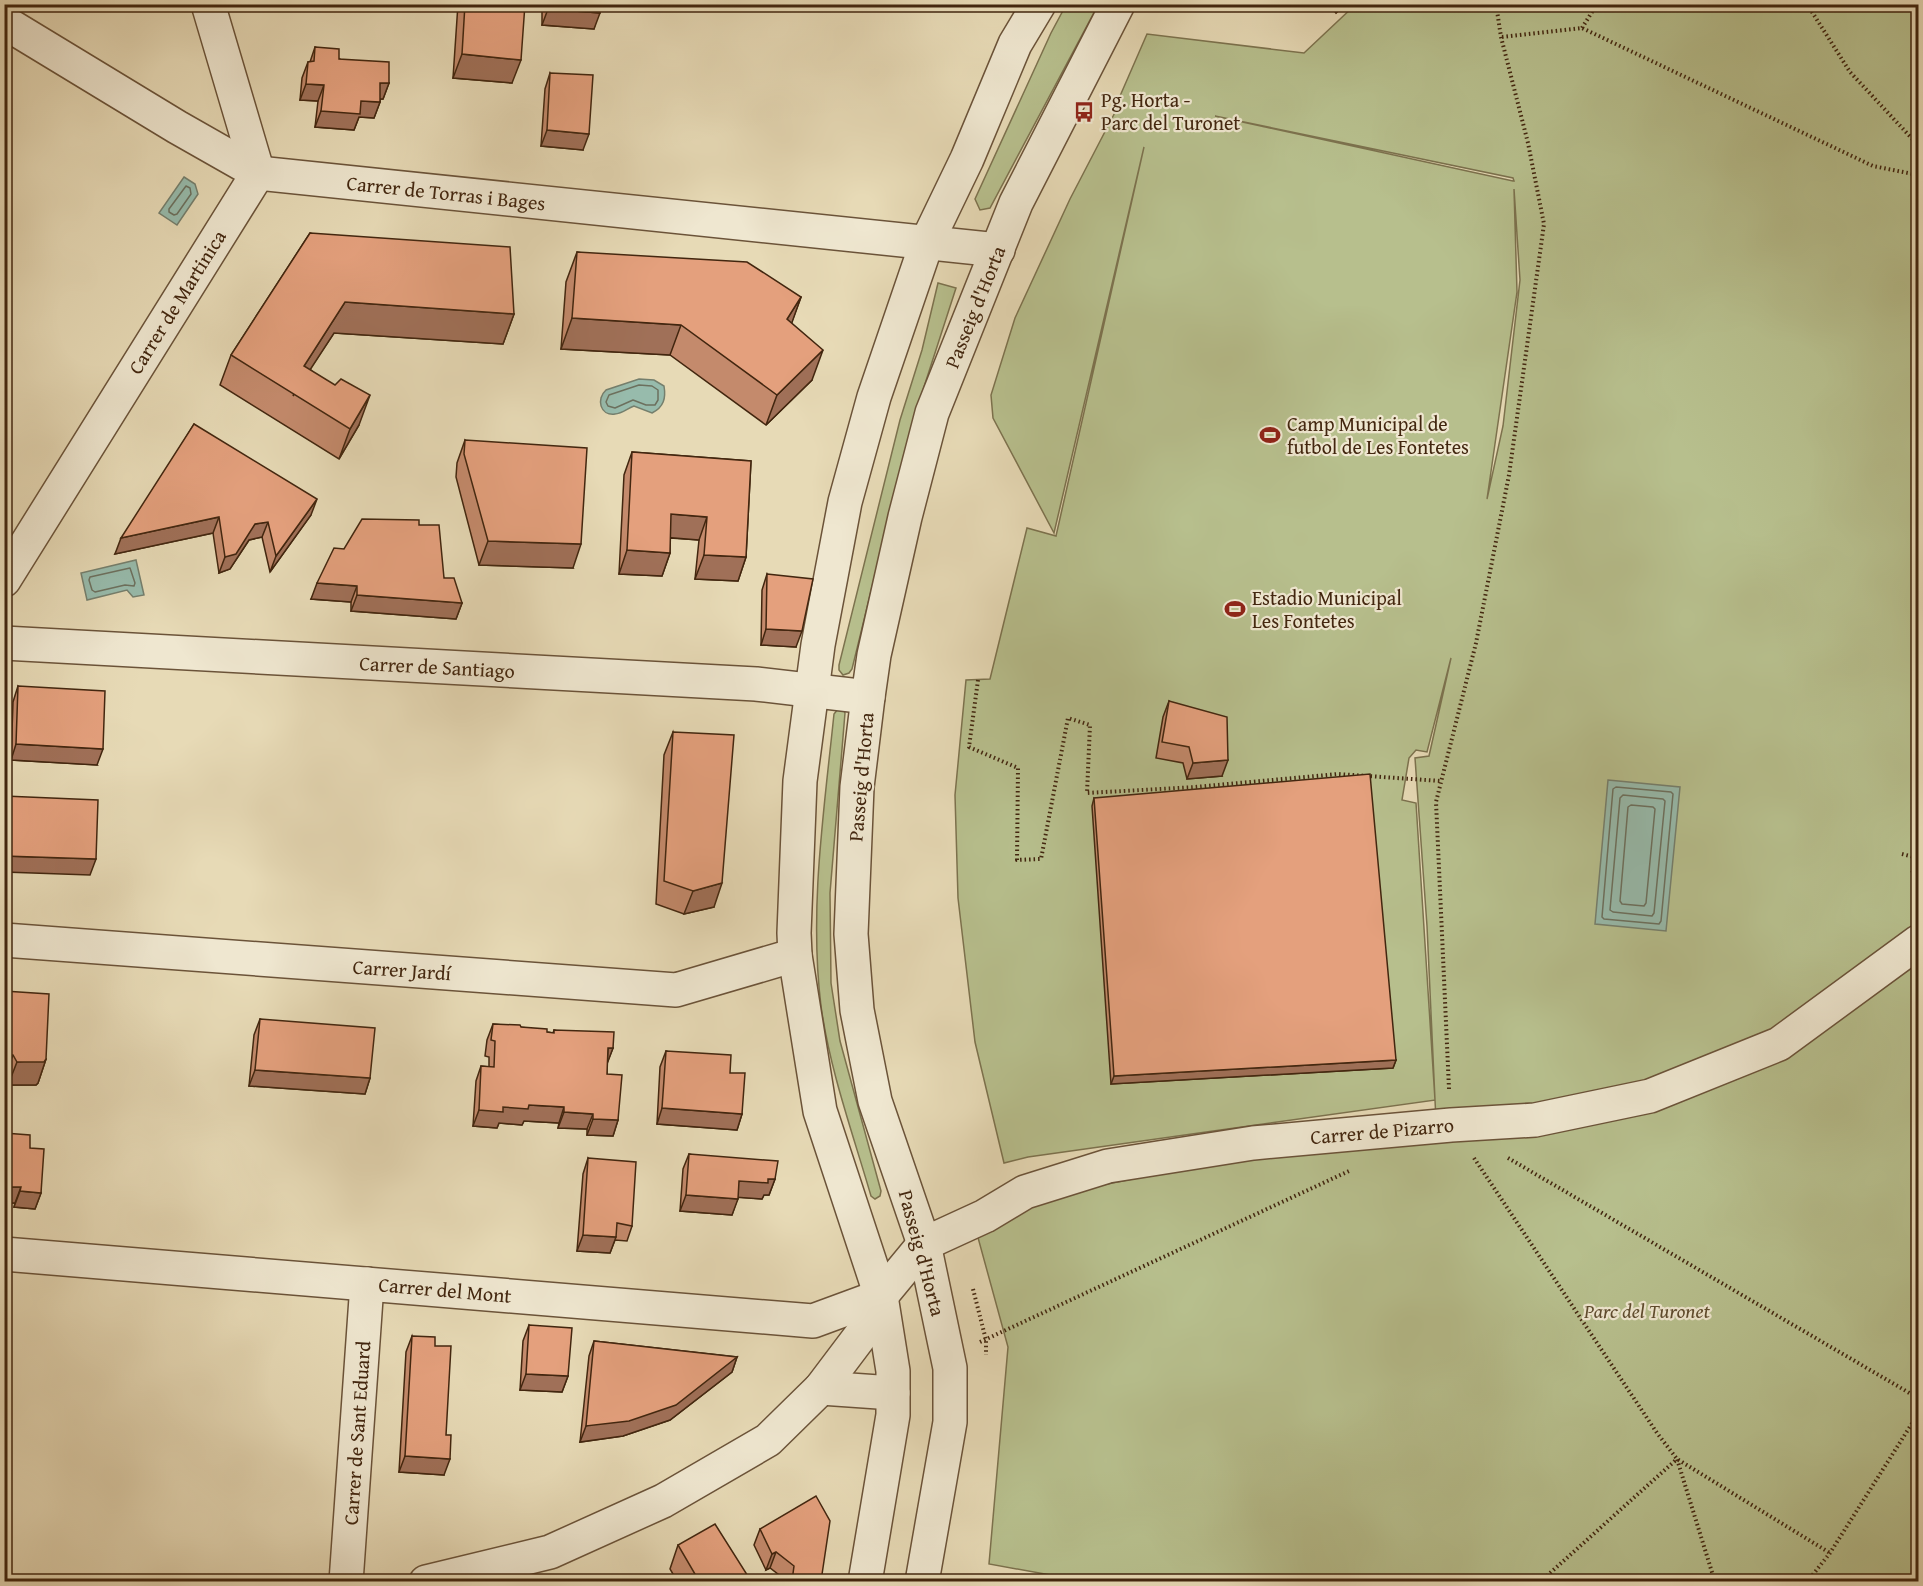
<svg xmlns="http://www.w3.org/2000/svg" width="1923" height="1586" viewBox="0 0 1923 1586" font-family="'Gentium Book Plus',serif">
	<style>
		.green { fill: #b7bf8d; stroke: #7c724e; stroke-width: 1.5; fill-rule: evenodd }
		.water { fill: #97bbac; stroke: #757f6d; stroke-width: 1.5 }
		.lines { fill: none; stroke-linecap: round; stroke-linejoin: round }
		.shore { stroke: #6c705e; stroke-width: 1.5 }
		.minor-casing { stroke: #6b5339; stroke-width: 36 }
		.path { stroke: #42260f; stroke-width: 4; stroke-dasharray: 1.5 3; stroke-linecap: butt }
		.minor { stroke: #efe7d0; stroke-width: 33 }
		.wall { fill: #c48a6c; stroke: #42260f; stroke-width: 1.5 }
		.shaded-wall { fill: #a07058; stroke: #42260f; stroke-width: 1.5 }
		.building { fill: #e4a07d; stroke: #42260f; stroke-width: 1.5 }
		.labels { text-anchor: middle; stroke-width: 4.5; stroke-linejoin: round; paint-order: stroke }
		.poi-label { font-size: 20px; fill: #42260f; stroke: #efe7d0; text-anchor: start }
		.street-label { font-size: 20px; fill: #42260f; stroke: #efe7d0 }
		.park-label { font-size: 20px; font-style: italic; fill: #5f4c2e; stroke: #efe7d0 }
	</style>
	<rect width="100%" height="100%" fill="#e7dab6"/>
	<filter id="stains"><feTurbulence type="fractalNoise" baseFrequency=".00333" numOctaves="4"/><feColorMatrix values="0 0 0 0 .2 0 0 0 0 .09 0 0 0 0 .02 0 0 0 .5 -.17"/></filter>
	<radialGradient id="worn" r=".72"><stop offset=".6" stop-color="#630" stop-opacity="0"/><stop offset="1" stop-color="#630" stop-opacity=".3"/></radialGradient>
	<g class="green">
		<path d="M1066,5H1098L990,208L980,210L975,199L1051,33Z"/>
		<path d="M1355,5H1918V1581L1089,1582L989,1564L1008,1347L977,1234L1052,1195L1208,1164L1437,1140L1435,1100L1028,1157L1004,1163L975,1042L958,898L955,795L966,680L990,679L1027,528L1056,536L1144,147L1054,533L993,418L991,395L1015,318L1070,199L1123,97L1120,96L1147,34L1304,53ZM1215,116L1513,178L1514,181H1513ZM1514,189L1520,280L1503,426L1487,499L1517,292ZM1451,658L1429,756L1415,758L1427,926L1435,1100L1416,803L1402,800L1409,758L1416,750L1427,752Z"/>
		<path d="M938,283L956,288L912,424L852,669L849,673L843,675L839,670V665L900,420L922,350Z"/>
		<path d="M838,709H843L845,713L830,893L831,983L840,1041L881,1191L880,1196L875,1199L871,1196C853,1134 830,1071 821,1006C809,909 824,811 834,714Z"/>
	</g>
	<g class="water">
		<path d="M184,177L195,184L198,194L177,225L159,213Z"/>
		<path d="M639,379L654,380L664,386C666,398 664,407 652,413L634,406C628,408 622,414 615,414C600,416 596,399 606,390Z"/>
		<path d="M136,560L144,595L133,597L127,590L87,600L81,573Z"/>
		<path d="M1608,780L1680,787L1666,931L1595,924Z"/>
	</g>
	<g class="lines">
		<g class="shore">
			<path d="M186,186L190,188L191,194L177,214L174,215L169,212V209Z"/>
			<path d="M639,385L652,386L658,390V400L655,405H646L633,400L615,408L608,406L606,402L609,395Z"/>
			<path d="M130,568L135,583L134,586L125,585L95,592L92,590L89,580L90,577Z"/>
			<path d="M1616,787L1671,792L1673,794L1661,921L1659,924L1604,919L1602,917L1613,789Z"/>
			<path d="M1623,795L1663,799L1665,801L1654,913L1652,916L1613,912L1610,910L1620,798Z"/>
			<path d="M1631,805L1653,807L1655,809L1646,903L1644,906L1622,904L1620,901L1628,807Z"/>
		</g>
		<g class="minor-casing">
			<g id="minor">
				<path d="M4,22L177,127L258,173L998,250"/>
				<path d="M4,580L258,173L208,4"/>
				<path d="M4,643L756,684L868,697"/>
				<path d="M4,940L676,990L795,955"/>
				<path d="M4,1254L813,1321L881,1296"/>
				<path d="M821,1388L893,1393"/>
				<path d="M346,1582L367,1284"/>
				<path d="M426,1582L550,1552L663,1501L768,1440L821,1388L864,1331L881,1296L924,1244L985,1216L1025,1192L1108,1166L1253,1143L1451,1125L1535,1120L1650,1096L1779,1044L1918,942"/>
				<path d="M865,1582L893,1415V1371L881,1296L820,1111L795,955L794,933L800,781L818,645L845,502L874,397L927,242L967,159L1015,44L1039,4"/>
				<path d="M922,1582L950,1422V1368L924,1244L875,1101L857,1010L851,934L857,787L868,697L874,655L905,517L932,413L1016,203L1118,4"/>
			</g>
		</g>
		<g class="path">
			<path d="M1807,4L1850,72L1918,145"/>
			<path d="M1582,28L1597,4"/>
			<path d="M1502,37L1582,28L1873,166L1918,175"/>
			<path d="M978,680L969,747L1018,768L1017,860L1041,859L1068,718L1090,725L1087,793L1195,787L1338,774L1441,781"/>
			<path d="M1916,777L1918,778"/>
			<path d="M1902,854L1918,858"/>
			<path d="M1911,873L1918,871"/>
			<path d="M1449,1089L1436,802L1476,643L1509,475L1544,224L1528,143L1501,37L1496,4"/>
			<path d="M1474,1158L1657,1433L1677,1459L1830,1553"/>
			<path d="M1508,1158L1918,1398"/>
			<path d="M973,1289L986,1340V1355"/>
			<path d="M980,1342L1349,1171"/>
			<path d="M1540,1582L1677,1459L1715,1582"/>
			<path d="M1807,1582L1830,1553L1918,1414"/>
		</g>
		<use href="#minor" class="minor"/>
	</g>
	<g class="wall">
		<path d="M458,4H525L512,83L453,78Z"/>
		<path d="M542,4H600L594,29L542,25Z"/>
		<path d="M1329,4H1345L1336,13Z"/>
		<path d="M315,47L389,83L383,99H380V102L374,118L359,117L354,130L315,127L318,101L300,100L302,78L308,62H310Z"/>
		<path d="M550,73L583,150L541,146L545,89Z"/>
		<path d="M310,233L514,314L503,344L334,333L310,369L359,425L339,459L220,385L231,355Z"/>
		<path d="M577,252L801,297L791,324L812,380L766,425L670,355L561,349L566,282Z"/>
		<path d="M194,424L311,515L270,572L262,537L249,540L230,569L219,573L213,533L115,554Z"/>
		<path d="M465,440L573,568L479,565L456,477L457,463Z"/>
		<path d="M632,452L751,461L746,557L738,581L695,579L699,540L670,538V553L662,576L619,574L624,475Z"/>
		<path d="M419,525L444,578L462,603L456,619L351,611V602L311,599L344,549Z"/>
		<path d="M767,574L796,647L761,645L762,590Z"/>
		<path d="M18,686L97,765L11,760L13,702Z"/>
		<path d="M1169,701L1222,776L1187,779L1183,763L1156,758L1163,717Z"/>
		<path d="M673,732L714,907L684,914L656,904L664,755Z"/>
		<path d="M1094,798L1396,1060L1393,1068L1111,1084L1092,806Z"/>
		<path d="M4,991L46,1059L38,1083L36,1085H8L4,1079Z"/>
		<path d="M260,1019L370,1078L365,1094L249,1086L254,1035Z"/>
		<path d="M493,1024L521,1027L547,1032L553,1033L554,1030L613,1048L607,1063V1074L618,1120L613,1136L587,1135V1129L558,1128L559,1123L524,1121L522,1125L499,1123L497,1128L473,1126L476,1081L481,1066L489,1067V1057L485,1056L487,1040Z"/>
		<path d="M666,1051L730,1073L742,1114L737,1130L657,1124L660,1067Z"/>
		<path d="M4,1133L30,1148L41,1193L35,1209L14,1207L15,1203H4Z"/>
		<path d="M689,1154L775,1179L769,1195H764L762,1199L738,1197L732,1215L680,1211L683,1169Z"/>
		<path d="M588,1158L632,1226L627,1241L615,1240L610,1253L577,1251L583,1174Z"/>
		<path d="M529,1325L568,1376L562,1392L520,1390L523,1341Z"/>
		<path d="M412,1336L444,1475L399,1472L406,1352Z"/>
		<path d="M594,1341L737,1357L732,1372L670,1420L623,1436L580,1442L589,1356Z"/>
		<path d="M760,1529L821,1581H787L770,1568L766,1570L754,1545Z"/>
		<path d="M678,1545L751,1581H677L670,1569Z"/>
	</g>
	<g class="shaded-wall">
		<path d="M628,4H658L657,7Z"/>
		<path d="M1339,4H1345L1336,13Z"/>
		<path d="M548,9L600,13L594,29L542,25Z"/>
		<path d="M462,54L521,60L512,83L453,78Z"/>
		<path d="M380,83H389L383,99H374Z"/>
		<path d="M306,84L324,85L318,101L300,100Z"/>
		<path d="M361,101L380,102L374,118L359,117L354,130L315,127L321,111Z"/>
		<path d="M547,130L589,134L583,150L541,146Z"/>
		<path d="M801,297L790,328L787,319Z"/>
		<path d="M345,302L514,314L503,344L334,333L293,396L304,366Z"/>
		<path d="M572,318L681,325L670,355L561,349Z"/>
		<path d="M823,350L812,380L766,425L777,395Z"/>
		<path d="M370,395L359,425L339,459L350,429Z"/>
		<path d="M317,499L311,515L270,572L276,556Z"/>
		<path d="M671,514L707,517L699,540L662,537Z"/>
		<path d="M219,517L213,533L115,554L121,538Z"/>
		<path d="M268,522L262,537L249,540L230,569L219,573L225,557L255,524Z"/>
		<path d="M488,541L581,544L573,568L479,565Z"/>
		<path d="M627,550L670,553L662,576L619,574Z"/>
		<path d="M704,555L746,557L738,581L695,579Z"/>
		<path d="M317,583L357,586L351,602L311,599Z"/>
		<path d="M357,595L462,603L456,619L351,611Z"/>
		<path d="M766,629L802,631L796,647L761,645Z"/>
		<path d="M16,744L103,749L97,765L11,760Z"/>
		<path d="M1228,760L1222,776L1187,779L1193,763Z"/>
		<path d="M4,856L96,859L90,875L4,872Z"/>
		<path d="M722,883L714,907L684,914L693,891Z"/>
		<path d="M608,1048H613L607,1064Z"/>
		<path d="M4,1050H9L4,1064Z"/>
		<path d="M9,1055H13L4,1078V1069Z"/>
		<path d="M46,1059L38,1083L36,1085H8L17,1062Z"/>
		<path d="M1396,1060L1393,1068L1111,1084L1114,1076Z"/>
		<path d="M255,1070L370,1078L365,1094L249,1086Z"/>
		<path d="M529,1105L564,1107L559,1123L524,1121L522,1125L499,1123L497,1128L473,1126L479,1110L503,1107Z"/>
		<path d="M662,1108L742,1114L737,1130L657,1124Z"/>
		<path d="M564,1112L593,1114L587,1129L558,1128Z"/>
		<path d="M593,1119L618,1120L613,1136L587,1135Z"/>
		<path d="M768,1179H775L769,1195H764L762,1199L733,1197L739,1181Z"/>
		<path d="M4,1182H9L4,1194Z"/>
		<path d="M9,1187H21L15,1203H4V1198Z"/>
		<path d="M20,1191L41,1193L35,1209L14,1207Z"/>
		<path d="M686,1195L738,1199L732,1215L680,1211Z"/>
		<path d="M583,1235L616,1237L610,1253L577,1251Z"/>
		<path d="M737,1357L732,1372L670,1420L623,1436L580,1442L586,1426Z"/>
		<path d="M526,1374L568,1376L562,1392L520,1390Z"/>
		<path d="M405,1456L450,1459L444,1475L399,1472Z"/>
		<path d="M776,1552L770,1568L766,1570L772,1554Z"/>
	</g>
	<g class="building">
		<path d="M465,4H525L521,60L462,54Z"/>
		<path d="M548,4H600V13L548,9Z"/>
		<path d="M315,47L339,49V59L389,62V83H380V102L361,101L360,114L321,111L324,85L306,84L308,62L314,61Z"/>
		<path d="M550,73L593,75L589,134L547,130Z"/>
		<path d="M310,233L510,247L514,314L345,302L304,366L335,385L341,379L370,395L350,429L231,355Z"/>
		<path d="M577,252L747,262L801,297L787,319L823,350L777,395L681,325L572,318Z"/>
		<path d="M194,424L317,499L276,556L268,522L255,524L236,554L225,557L219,517L121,538Z"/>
		<path d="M465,440L587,448L581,544L488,541L464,454Z"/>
		<path d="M632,452L751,461L746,557L704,555L707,517L671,514L670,553L627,550Z"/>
		<path d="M362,519L419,520V525H439L444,578H454L462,603L357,595V586L317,583L334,548L344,549Z"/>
		<path d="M767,574L813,579L802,631L766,629Z"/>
		<path d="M18,686L105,691L103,749L16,744Z"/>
		<path d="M1169,701L1227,717L1228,760L1193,763L1189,747L1162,742Z"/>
		<path d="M673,732L734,735L722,883L693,891L664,881Z"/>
		<path d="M1370,774L1396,1060L1114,1076L1094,798Z"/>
		<path d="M4,796L98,800L96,859L4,856Z"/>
		<path d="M4,991L49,994L46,1059L44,1062H17L13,1055H9V1050H4Z"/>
		<path d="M260,1019L375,1028L370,1078L255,1070Z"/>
		<path d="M493,1024L520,1025L521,1027L547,1029V1032L554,1033V1030L614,1032L613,1048H608L607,1074L622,1075L618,1120L593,1119V1114L564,1112V1107L529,1105L528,1109L503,1107V1112L479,1110L481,1066L494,1067L495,1041L491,1040Z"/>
		<path d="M666,1051L731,1055L730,1073H745L742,1114L662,1108Z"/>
		<path d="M4,1133L30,1135V1148L44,1149L41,1193L20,1191L21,1187H9V1182H4Z"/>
		<path d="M689,1154L778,1161L775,1179H768V1183L739,1181L738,1199L686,1195Z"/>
		<path d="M588,1158L636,1162L632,1226L617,1223L616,1237L583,1235Z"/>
		<path d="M529,1325L572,1328L568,1376L526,1374Z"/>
		<path d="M412,1336L435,1337V1346H451L446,1435H451L450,1459L405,1456Z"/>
		<path d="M594,1341L737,1357L676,1405L629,1421L586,1426Z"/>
		<path d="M816,1496L830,1521L821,1581H792L794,1566L776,1552L772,1554L760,1529Z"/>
		<path d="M715,1524L751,1581H699L678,1545Z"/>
	</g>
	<defs>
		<g id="bus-bare" transform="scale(1.62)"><path d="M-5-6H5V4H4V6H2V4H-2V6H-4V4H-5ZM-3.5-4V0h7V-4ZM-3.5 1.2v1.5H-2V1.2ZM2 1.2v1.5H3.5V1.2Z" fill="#8f2418" stroke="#efe7d0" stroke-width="2.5" paint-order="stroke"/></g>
		<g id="stadium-bare" transform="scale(1.62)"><path d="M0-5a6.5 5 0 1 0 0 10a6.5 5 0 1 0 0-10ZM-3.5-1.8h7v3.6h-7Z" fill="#8f2418" stroke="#efe7d0" stroke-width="2.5" paint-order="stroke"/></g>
	</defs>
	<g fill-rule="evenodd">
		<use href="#bus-bare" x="1084" y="112"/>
		<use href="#stadium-bare" x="1270" y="435"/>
		<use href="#stadium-bare" x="1235" y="609"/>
	</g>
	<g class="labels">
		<g class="poi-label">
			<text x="1101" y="107">Pg. Horta -<tspan x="1101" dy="23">Parc del Turonet</tspan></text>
			<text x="1287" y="431">Camp Municipal de<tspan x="1287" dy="23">futbol de Les Fontetes</tspan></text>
			<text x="1252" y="605">Estadio Municipal<tspan x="1252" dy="23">Les Fontetes</tspan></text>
		</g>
		<g class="street-label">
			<text transform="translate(446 193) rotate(6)" y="7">Carrer de Torras i Bages</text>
			<text transform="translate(177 302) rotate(-58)" y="7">Carrer de Martinica</text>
			<text transform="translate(975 307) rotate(-68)" y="7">Passeig d'Horta</text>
			<text transform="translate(437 667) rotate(3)" y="7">Carrer de Santiago</text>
			<text transform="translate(861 777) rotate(-85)" y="7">Passeig d'Horta</text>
			<text transform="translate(402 970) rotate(4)" y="7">Carrer Jardí</text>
			<text transform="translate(1382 1131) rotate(-5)" y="7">Carrer de Pizarro</text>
			<text transform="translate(922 1253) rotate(75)" y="7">Passeig d'Horta</text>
			<text transform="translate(445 1290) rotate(5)" y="7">Carrer del Mont</text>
			<text transform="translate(357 1433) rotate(-86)" y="7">Carrer de Sant Eduard</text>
		</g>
		<g class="park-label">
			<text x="1647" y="1318">Parc del Turonet</text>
		</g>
	</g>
	<rect width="1923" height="1586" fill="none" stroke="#e7dab6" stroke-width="24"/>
	<rect x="6" y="6" width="1911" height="1574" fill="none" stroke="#42260f" stroke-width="3"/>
	<rect x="12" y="12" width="1899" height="1562" fill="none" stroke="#42260f" stroke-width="1.5"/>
	<rect width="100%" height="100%" filter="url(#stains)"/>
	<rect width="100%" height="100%" fill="url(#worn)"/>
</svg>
